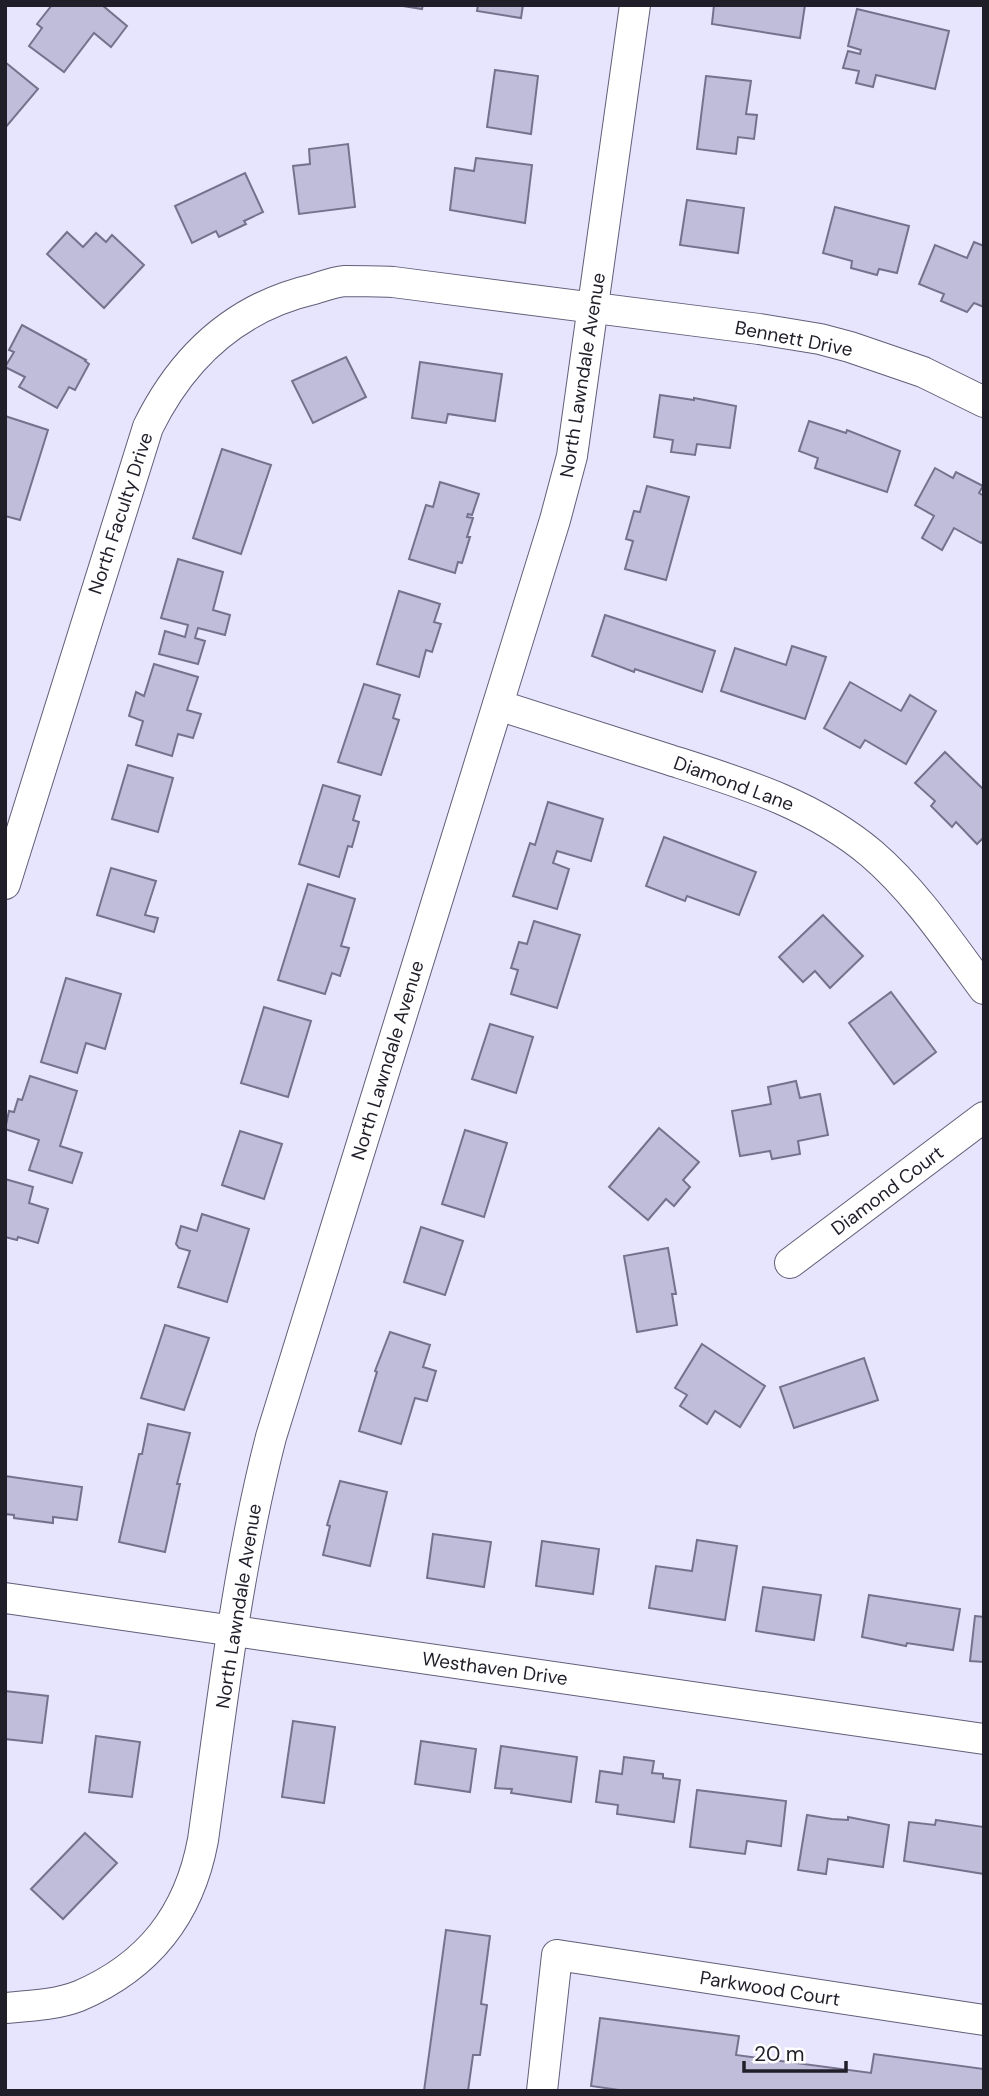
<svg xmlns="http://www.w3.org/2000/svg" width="989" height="2096" viewBox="0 0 989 2096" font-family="'DM Sans',sans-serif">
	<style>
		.building { fill: #c0bddb; stroke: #76728e; stroke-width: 2 }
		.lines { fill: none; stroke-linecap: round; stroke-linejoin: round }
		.minor-casing { stroke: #615e78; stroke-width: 32 }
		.minor { stroke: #fff; stroke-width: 30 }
		.labels { text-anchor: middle; stroke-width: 7; stroke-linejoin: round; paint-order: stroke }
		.street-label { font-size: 19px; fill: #201e29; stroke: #fff }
	</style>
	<rect width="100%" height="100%" fill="#e7e4fd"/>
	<g class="building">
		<path d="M52,5H102L127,26L111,47L94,33L64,72L29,46L42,28L37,24Z"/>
		<path d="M397,5H423L422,9Z"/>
		<path d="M478,5H523L521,18L477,11Z"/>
		<path d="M714,5H805L800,38L712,24Z"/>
		<path d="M857,9L949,31L935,89L876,75L873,87L856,83L859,71L843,68L848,51L860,54L861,50L848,46Z"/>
		<path d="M5,62L38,89L5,128Z"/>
		<path d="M495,70L538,76L531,134L487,127Z"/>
		<path d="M706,76L751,81L746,114L757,115L754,139L738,137L736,154L697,149Z"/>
		<path d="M348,144L355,207L299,214L293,166L310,164L309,149Z"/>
		<path d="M476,158L532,165L525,223L450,210L455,168L474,171Z"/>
		<path d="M245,173L263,212L244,221L246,224L219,237L216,231L192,243L175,206Z"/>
		<path d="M687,200L744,208L738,253L680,245Z"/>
		<path d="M835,207L909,226L897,273L879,269L877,275L851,268L852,261L823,253Z"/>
		<path d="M67,232L83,247L96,233L106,242L112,235L144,265L104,308L47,254Z"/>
		<path d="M974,242L984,246V307L974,303L967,312L941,301L944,294L919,284L935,245L967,258Z"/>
		<path d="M22,325L86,360L85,361L89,364L75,390L69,387L57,408L19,387L25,377L5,367L14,352L9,350Z"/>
		<path d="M346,357L366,397L313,423L292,381Z"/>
		<path d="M420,362L502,374L495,421L448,414L446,423L412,418Z"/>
		<path d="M660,395L694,400V398L736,406L730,448L697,444L695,455L671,452L673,440L654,437Z"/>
		<path d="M5,416L48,430L20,520L5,516Z"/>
		<path d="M809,421L846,433L847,430L900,451L887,492L815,468L818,458L799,451Z"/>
		<path d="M222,449L271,465L241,554L193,538Z"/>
		<path d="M935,468L953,478L956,472L983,486L979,493L984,496V539L981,543L954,528L942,550L922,538L934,516L915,505Z"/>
		<path d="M440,482L479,494L472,515L468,514L467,517L473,518L467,537H470L462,563L458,562L455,573L409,559L426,505L433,507Z"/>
		<path d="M647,486L689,497L666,580L625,569L633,541L626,539L634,511L640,512Z"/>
		<path d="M178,559L223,572L213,610L230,615L225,635L198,628L195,638L205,641L198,664L159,654L165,631L185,637L188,625L161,618Z"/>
		<path d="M399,591L440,604L434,622L441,624L432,652L426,650L419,677L377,664Z"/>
		<path d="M605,615L715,651L702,692L635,669L634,672L592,656Z"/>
		<path d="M792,646L826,657L805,719L721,691L735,648L786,665Z"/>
		<path d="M154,664L198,677L187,710L201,714L193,738L178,734L172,756L136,745L143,721L129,716L136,692L144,696Z"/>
		<path d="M850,682L901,711L910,695L936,711L906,764L865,740L860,748L824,728Z"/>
		<path d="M364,684L400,695L393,718L399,720L381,775L338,762Z"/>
		<path d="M945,752L984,790V837L977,844L956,822L952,827L931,806L935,801L915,783Z"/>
		<path d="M128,765L173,778L158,832L112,819Z"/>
		<path d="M323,785L360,796L353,820L359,822L352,847L348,846L339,877L299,864Z"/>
		<path d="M548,802L603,819L591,861L557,851L553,863L569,869L557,909L513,896L530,843L535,845Z"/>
		<path d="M664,837L756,872L739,915L687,896L685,901L646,886Z"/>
		<path d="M111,868L156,881L145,915L158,918L154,932L97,915Z"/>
		<path d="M308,884L355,899L341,946L349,948L340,976L332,973L325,994L278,980Z"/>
		<path d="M823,915L863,956L830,988L815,971L803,982L779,957Z"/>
		<path d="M534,921L580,935L557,1008L511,994L518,970L511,968L519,942L527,944Z"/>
		<path d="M66,978L121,994L105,1049L86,1043L77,1073L41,1062Z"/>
		<path d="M891,992L936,1052L894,1084L849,1023Z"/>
		<path d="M264,1007L311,1021L288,1097L241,1083Z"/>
		<path d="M490,1024L533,1037L516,1093L472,1079Z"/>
		<path d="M30,1076L77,1091L60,1146L82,1153L72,1183L29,1170L39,1140L5,1129L9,1111L14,1112L18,1099L22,1100Z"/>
		<path d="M796,1081L800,1098L820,1094L828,1135L798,1141L800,1154L772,1159L770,1151L740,1156L732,1111L771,1104L768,1087Z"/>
		<path d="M659,1128L699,1162L683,1180L690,1187L674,1206L666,1199L648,1220L609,1187Z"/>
		<path d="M465,1130L507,1143L484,1217L442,1204Z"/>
		<path d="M240,1131L282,1144L264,1199L222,1185Z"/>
		<path d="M5,1179L33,1187L29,1203L48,1209L38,1243L18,1237L17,1240L5,1237Z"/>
		<path d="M202,1214L249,1229L227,1302L178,1287L190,1251L179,1248L176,1244L181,1226L197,1231Z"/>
		<path d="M421,1227L463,1241L445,1295L404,1282Z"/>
		<path d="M668,1248L676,1294H672L677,1325L637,1332L624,1256Z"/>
		<path d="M165,1325L209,1338L184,1410L141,1398Z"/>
		<path d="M390,1332L430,1345L423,1367L436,1371L427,1401L415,1398L401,1444L359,1431L377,1372L375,1371Z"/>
		<path d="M702,1344L765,1386L740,1427L715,1411L707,1424L680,1406L687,1395L675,1388Z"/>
		<path d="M864,1358L878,1400L794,1428L780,1387Z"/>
		<path d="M148,1424L190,1433L177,1484H180L165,1552L119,1542L139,1454H142Z"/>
		<path d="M5,1476L82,1487L77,1520L53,1517V1523L14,1518V1515L5,1514Z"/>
		<path d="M340,1481L387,1492L370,1566L323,1555L330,1526L327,1525Z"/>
		<path d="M433,1534L491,1542L484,1587L427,1578Z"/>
		<path d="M697,1540L737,1546L725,1620L649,1608L656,1566L692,1571Z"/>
		<path d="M542,1541L599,1549L593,1594L536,1586Z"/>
		<path d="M763,1587L821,1595L814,1640L756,1631Z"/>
		<path d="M869,1595L960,1609L953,1650L907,1643L906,1646L862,1637Z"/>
		<path d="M975,1616L984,1617V1662L970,1661Z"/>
		<path d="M5,1691L48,1696L42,1743L5,1739Z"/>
		<path d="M293,1721L335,1727L324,1803L282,1797Z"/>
		<path d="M96,1736L140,1742L132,1797L89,1792Z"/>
		<path d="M421,1741L476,1749L470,1792L415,1784Z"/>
		<path d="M501,1746L577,1757L571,1802L511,1793L512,1789L495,1788Z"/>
		<path d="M624,1757L654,1761L652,1773L663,1774V1778L680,1780L674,1822L617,1814L618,1805L596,1802L600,1771L622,1774Z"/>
		<path d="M697,1790L786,1801L781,1846L747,1841L745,1854L690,1847Z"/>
		<path d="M807,1815L832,1819L848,1820V1817L889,1825L883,1867L828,1859L826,1874L798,1870Z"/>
		<path d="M936,1820L984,1827V1874L904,1861L909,1822L935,1825Z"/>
		<path d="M85,1833L117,1863L63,1919L31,1889Z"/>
		<path d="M446,1930L490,1936L481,2004L487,2005L480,2055H473L468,2091H424Z"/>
		<path d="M600,2018L739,2036L736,2055L871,2073L874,2054L984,2069V2091H626L591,2086Z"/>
	</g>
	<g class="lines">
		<g class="minor-casing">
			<g id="minor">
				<path d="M498,705C556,723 613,742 670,760C742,783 813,804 872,854C916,892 949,942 984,989"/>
				<path d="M5,884L148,427C183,356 236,307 314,289C324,286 334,282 345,281C361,281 377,281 393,282L759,329L820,339L850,347L923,372L984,402"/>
				<path d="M790,1263L984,1117"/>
				<path d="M5,1598L984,1739"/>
				<path d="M5,2008C29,2006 56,2005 79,1996C149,1966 189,1915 203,1840C222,1705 237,1569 271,1437L555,520L572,456L635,5"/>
				<path d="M542,2091L557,1955L984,2020"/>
			</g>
		</g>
		<use href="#minor" class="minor"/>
	</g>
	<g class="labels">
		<g class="street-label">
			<text transform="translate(794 338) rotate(11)" y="7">Bennett Drive</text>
			<text transform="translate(582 375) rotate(-81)" y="7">North Lawndale Avenue</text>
			<text transform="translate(120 513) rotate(-72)" y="7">North Faculty Drive</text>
			<text transform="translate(734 783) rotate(20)" y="7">Diamond Lane</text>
			<text transform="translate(387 1060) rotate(-73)" y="7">North Lawndale Avenue</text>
			<text transform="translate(887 1190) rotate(-37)" y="7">Diamond Court</text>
			<text transform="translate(238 1606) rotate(-81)" y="7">North Lawndale Avenue</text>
			<text transform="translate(495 1668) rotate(8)" y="7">Westhaven Drive</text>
			<text transform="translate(770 1988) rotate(9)" y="7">Parkwood Court</text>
		</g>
	</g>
	<rect width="989" height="2096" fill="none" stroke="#201e29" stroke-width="14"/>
	<path d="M744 2061v10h102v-10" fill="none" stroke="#201e29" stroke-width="3.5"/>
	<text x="754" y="2061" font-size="21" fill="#201e29" stroke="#ffffff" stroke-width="5" paint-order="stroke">20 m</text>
</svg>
